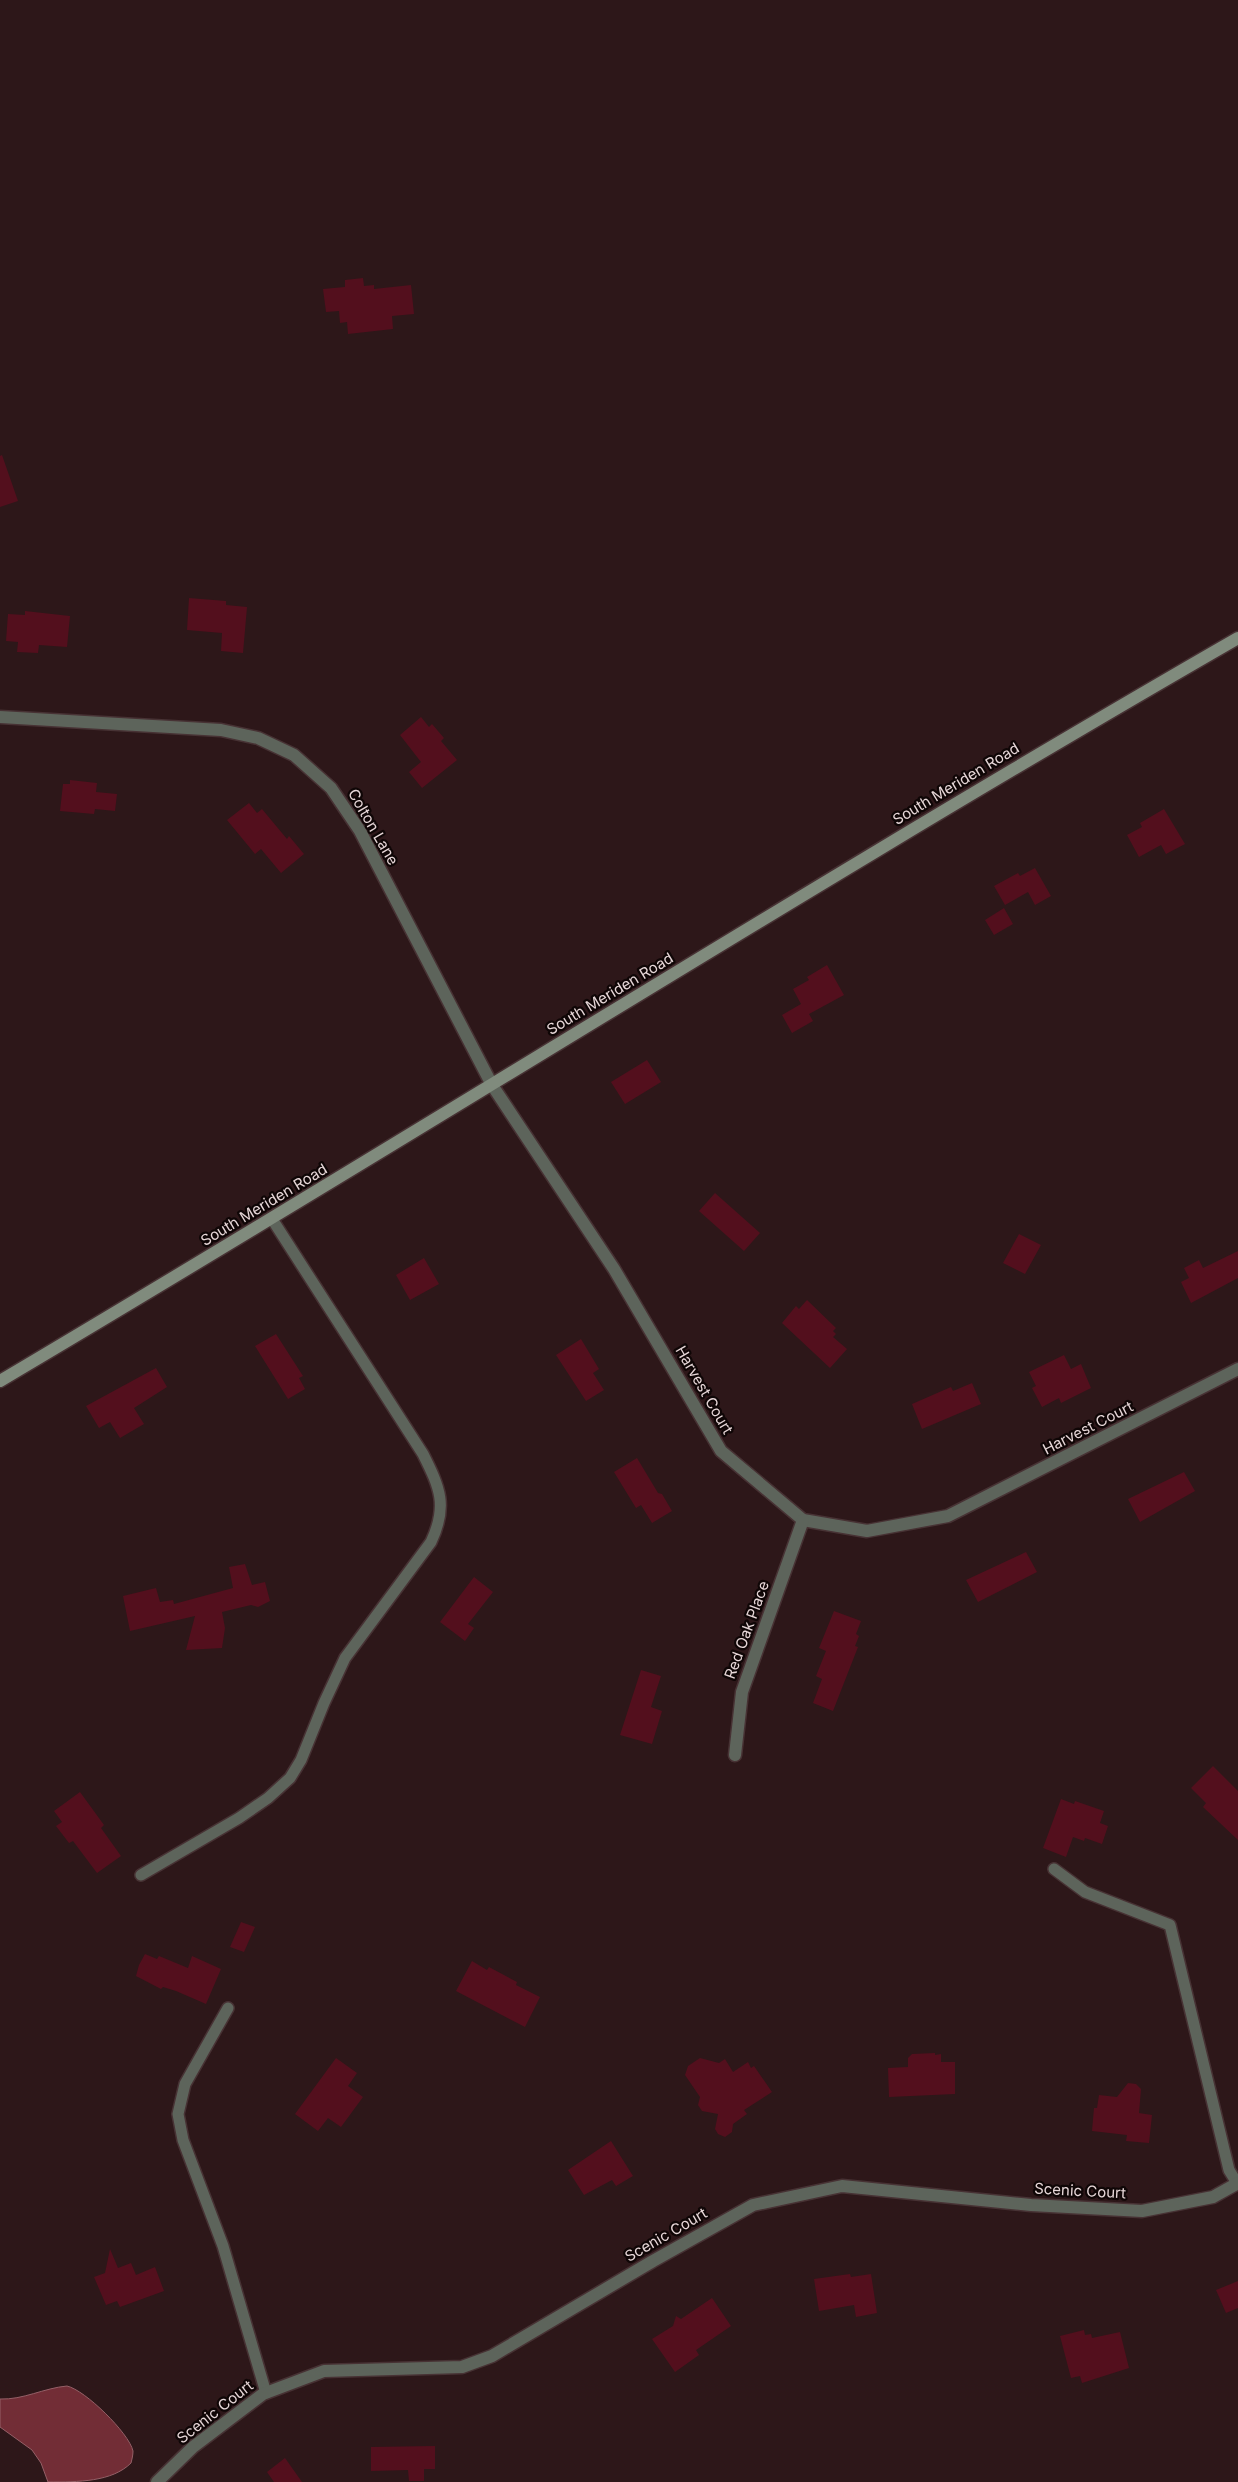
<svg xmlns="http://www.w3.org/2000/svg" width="1238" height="2482" viewBox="0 0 1238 2482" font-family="Inter,sans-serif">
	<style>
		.water { fill: #722d36; stroke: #956067 }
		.building { fill: #530f1d }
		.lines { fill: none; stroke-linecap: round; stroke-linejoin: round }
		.service-casing { stroke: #473234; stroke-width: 14 }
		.minor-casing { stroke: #473234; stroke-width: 15 }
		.secondary-casing { stroke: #473234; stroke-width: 15 }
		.service { stroke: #5d645b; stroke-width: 11 }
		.minor { stroke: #5d645b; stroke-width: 12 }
		.secondary { stroke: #808b7d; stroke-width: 12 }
		.labels { text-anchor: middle; stroke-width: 4.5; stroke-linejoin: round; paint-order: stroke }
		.street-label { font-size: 15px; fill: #e7d7d8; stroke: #0f0606 }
	</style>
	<rect width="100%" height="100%" fill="#2d1719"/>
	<path class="water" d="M67,2386C85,2390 129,2433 133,2451C133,2455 132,2459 131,2463C112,2482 78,2482 48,2482L41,2463L32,2450L0,2427V2399C23,2400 44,2388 67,2386Z"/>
	<g class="building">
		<path d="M363,278L364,286L374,285V289L411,285L414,314L392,316L393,329L348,334L347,322L340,323L339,311L326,312L323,289L345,287V280Z"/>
		<path d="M2,455L18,501L0,507V456Z"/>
		<path d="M189,598L226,601V605L247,607L243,653L221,651L222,633L187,630Z"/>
		<path d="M25,611L70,616L67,647L39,645L38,653L17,652L18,642L6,641L8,614L25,615Z"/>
		<path d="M421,717L429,727L432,724L444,738L441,741L457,760L422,788L409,772L421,762L400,735Z"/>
		<path d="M70,780L97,783L96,792L117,794L115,811L95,809L94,814L60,811L63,784H70Z"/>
		<path d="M249,803L257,813L262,809L287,839L289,836L304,854L281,873L261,849L255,854L227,820Z"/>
		<path d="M1164,809L1185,844L1166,854L1161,845L1139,857L1127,835L1142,827L1140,823Z"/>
		<path d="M1035,868L1051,896L1035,905L1028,892L1005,905L994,886L1018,873L1020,876Z"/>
		<path d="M1004,908L1013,924L994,935L985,920Z"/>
		<path d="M827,965L844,995L809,1014L813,1021L792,1033L782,1015L801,1004L793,989L809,980L807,977Z"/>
		<path d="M647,1060L661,1082L625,1104L611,1082Z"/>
		<path d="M715,1193L760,1233L744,1251L699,1211Z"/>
		<path d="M1019,1234L1041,1245L1025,1274L1003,1263Z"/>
		<path d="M1238,1251V1278L1191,1303L1181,1282L1189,1278L1184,1268L1199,1260L1203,1268Z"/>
		<path d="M424,1258L439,1284L410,1300L396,1275Z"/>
		<path d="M807,1300L836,1328L833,1331L836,1334L833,1337L847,1349L830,1368L782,1323L796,1306L799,1309Z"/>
		<path d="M276,1334L303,1376L299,1378L305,1389L288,1399L255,1346Z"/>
		<path d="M581,1339L599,1369L593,1373L604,1390L586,1401L556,1355Z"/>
		<path d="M1064,1355L1071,1369L1081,1364L1091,1388L1061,1403L1059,1398L1042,1407L1032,1388L1036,1386L1029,1372Z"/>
		<path d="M156,1368L167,1387L134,1408L144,1424L120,1438L110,1422L99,1428L86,1406Z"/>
		<path d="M972,1383L981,1404L922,1429L912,1404L951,1387L953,1391Z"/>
		<path d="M637,1458L658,1493L662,1494L672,1511L652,1523L641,1505L636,1508L614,1472Z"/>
		<path d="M1184,1472L1195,1491L1140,1522L1128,1499Z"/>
		<path d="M1026,1552L1037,1572L978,1602L966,1580Z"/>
		<path d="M245,1564L252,1585L265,1582L270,1601L258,1607L251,1605L222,1612L225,1628L222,1648L186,1650L195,1616L130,1631L123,1596L156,1588L160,1602L173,1600L174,1604L233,1588L229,1567Z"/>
		<path d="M474,1577L493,1592L468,1624L474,1628L465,1641L440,1622Z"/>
		<path d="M834,1611L861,1621L856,1634L859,1636L855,1646L858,1647L833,1711L813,1703L822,1679L816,1676L826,1651L819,1648Z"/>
		<path d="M641,1670L661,1676L651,1707L662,1711L652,1744L620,1735Z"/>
		<path d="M1213,1766L1238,1791V1840L1203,1807L1206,1803L1191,1788Z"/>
		<path d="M80,1792L104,1825L101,1828L121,1856L97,1873L73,1841L69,1843L56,1826L62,1822L54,1811Z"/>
		<path d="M1061,1799L1074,1804L1075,1801L1104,1811L1100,1823L1108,1826L1102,1844L1085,1838L1084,1841L1073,1837L1066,1857L1043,1848Z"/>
		<path d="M241,1922L255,1927L244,1952L230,1947Z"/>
		<path d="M145,1954L157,1959L159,1956L188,1968L192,1956L221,1969L206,2004L176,1991L163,1987L161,1989L136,1976L139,1965Z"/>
		<path d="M472,1961L487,1970L489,1967L517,1982L516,1985L540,1997L525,2027L456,1991Z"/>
		<path d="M935,2053V2055L941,2054V2062H955V2094L889,2097L888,2068L908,2067V2058L912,2054Z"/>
		<path d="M336,2058L357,2073L348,2086L363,2097L341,2127L328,2118L318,2131L295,2114Z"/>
		<path d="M700,2058L719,2063L725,2059L733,2072L748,2062L751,2068L754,2066L772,2092L744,2110L747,2114L733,2124L732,2132L725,2137L718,2134L715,2129L718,2114L702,2111L698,2105L700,2097L685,2075L688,2066Z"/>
		<path d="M1128,2083L1136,2084L1141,2089L1139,2113L1152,2115L1149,2143L1126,2141L1127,2135L1092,2131L1094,2108H1097L1099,2095L1117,2097Z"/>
		<path d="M611,2141L633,2176L616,2186L612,2180L584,2195L568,2170Z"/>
		<path d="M110,2249L118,2268L131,2263L136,2275L155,2267L164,2291L120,2307L117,2301L106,2305L94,2277L105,2273Z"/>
		<path d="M850,2274L851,2277L871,2274L877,2313L856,2317L854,2305L819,2311L814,2279Z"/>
		<path d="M1238,2281V2308L1226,2313L1216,2290Z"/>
		<path d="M712,2298L731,2326L696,2350L699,2355L675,2372L652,2339L673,2326L676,2316L681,2319Z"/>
		<path d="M1084,2330L1085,2335L1091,2334L1092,2338L1120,2332L1129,2368L1082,2383L1080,2376L1071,2378L1060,2336Z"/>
		<path d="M435,2446V2469H424V2481H409L408,2470L371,2471V2447Z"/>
		<path d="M285,2458L302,2482H274L267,2472Z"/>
	</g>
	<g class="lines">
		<g class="service-casing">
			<g id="service">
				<path d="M1054,1869L1085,1892L1170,1925L1229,2170L1237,2183"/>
				<path d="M141,1875L239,1818L268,1798L290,1778L301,1760L324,1703L345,1658L431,1542C448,1506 440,1488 423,1454L272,1219"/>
				<path d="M228,2008L185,2084L178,2114L183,2140L223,2246L266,2393"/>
			</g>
		</g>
		<g class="minor-casing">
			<g id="minor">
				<path d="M0,717L221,730L258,738L294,755L331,788L360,831L492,1085L614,1269L721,1451L803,1520L867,1531L948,1516L1238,1369"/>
				<path d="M735,1755L742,1692L803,1520"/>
				<path d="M157,2482L193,2447L263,2394L324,2371L462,2367L492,2356L653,2261L753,2205L842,2186L1031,2205L1142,2211L1213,2197L1238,2183"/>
			</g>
		</g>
		<g class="secondary-casing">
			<path id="secondary" d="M0,1381C414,1136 821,878 1238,638"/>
		</g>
		<use href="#service" class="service"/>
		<use href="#minor" class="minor"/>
		<use href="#secondary" class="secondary"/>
	</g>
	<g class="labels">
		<g class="street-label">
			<text transform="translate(956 784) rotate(-31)" y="5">South Meriden Road</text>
			<text transform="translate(373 827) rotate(60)" y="5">Colton Lane</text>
			<text transform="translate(610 994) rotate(-31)" y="5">South Meriden Road</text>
			<text transform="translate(264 1205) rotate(-31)" y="5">South Meriden Road</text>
			<text transform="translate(704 1390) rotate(60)" y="5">Harvest Court</text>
			<text transform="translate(1088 1428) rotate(-27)" y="5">Harvest Court</text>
			<text transform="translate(747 1630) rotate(-70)" y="5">Red Oak Place</text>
			<text transform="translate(1080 2191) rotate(3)" y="5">Scenic Court</text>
			<text transform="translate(666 2235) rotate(-30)" y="5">Scenic Court</text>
			<text transform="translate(215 2412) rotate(-38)" y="5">Scenic Court</text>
		</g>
	</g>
</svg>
